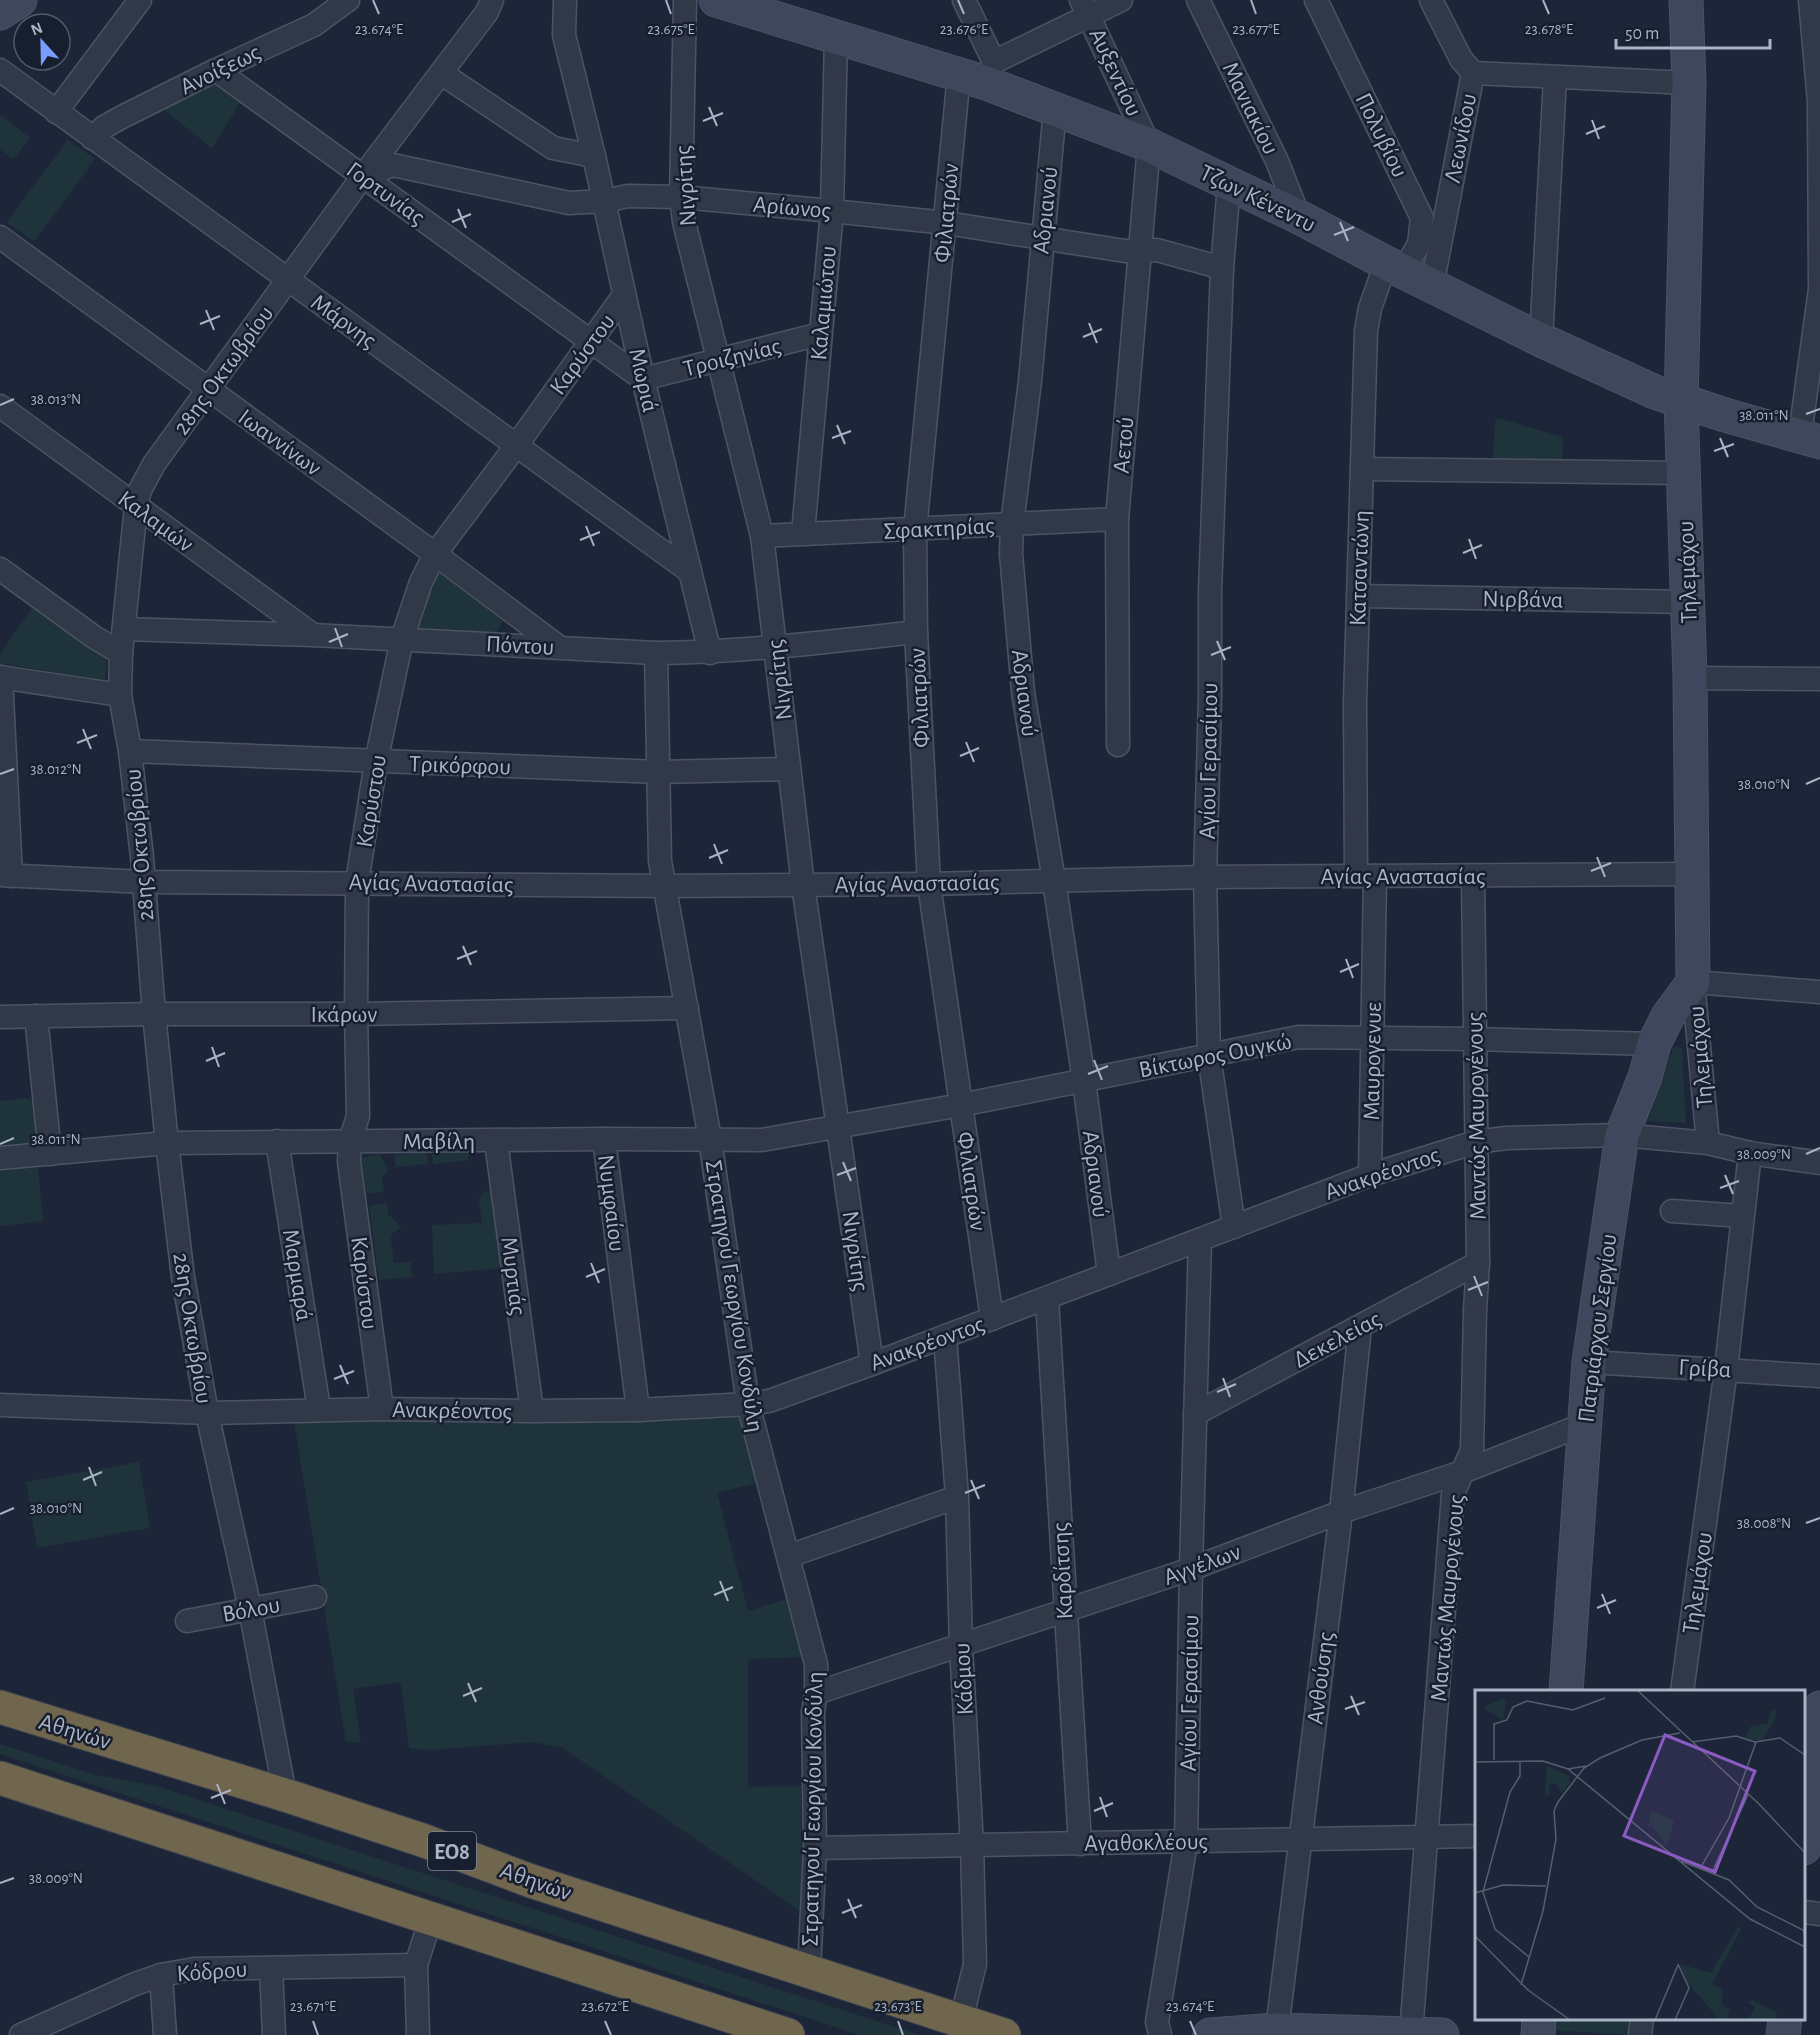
<svg xmlns="http://www.w3.org/2000/svg" width="1820" height="2035" viewBox="0 0 1820 2035" font-family="'Alegreya Sans',sans-serif">
	<style>
		.green { fill: #1f343a }
		.lines { fill: none; stroke-linecap: round; stroke-linejoin: round }
		.street-casing { stroke: #4c5364; stroke-width: 25 }
		.secondary-casing { stroke: #4c5364; stroke-width: 35 }
		.highway-casing { stroke: #394050; stroke-width: 35 }
		.street { stroke: #313949; stroke-width: 22 }
		.secondary { stroke: #3f475c; stroke-width: 33 }
		.highway { stroke: #70664d; stroke-width: 33 }
		.ticks { fill: none; stroke: #abb3c6; stroke-width: 2 }
		.labels { text-anchor: middle; stroke-width: 5; stroke-linejoin: round; paint-order: stroke }
		.shield { fill: #171e2d; stroke: #7f8698; stroke-width: 1.5 }
		.shield-label { font-size: 22px; font-weight: bold; fill: #abb3c6 }
		.street-label { font-size: 24px; fill: #abb3c6; stroke: #171e2d }
		.inset-road { fill: none; stroke: #565e71; stroke-width: 1.5 }
		.view { fill: #8c5bc1; fill-opacity: 0.15; stroke: #8c5bc1; stroke-width: 3 }
		.inset-edge { fill: none; stroke: #abb3c6; stroke-width: 3 }
		.ticks-label { font-size: 15px; text-anchor: middle; fill: #abb3c6; stroke: #171e2d; stroke-width: 5; stroke-linejoin: round; paint-order: stroke }
	</style>
	<rect width="100%" height="100%" fill="#1d2639"/>
	<g class="green">
		<path d="M209,81L240,103L212,148L163,109Z"/>
		<path d="M0,115L30,138L13,159L0,149Z"/>
		<path d="M68,140L95,159L34,241L7,222Z"/>
		<path d="M1497,418L1563,437L1562,462H1493L1495,422Z"/>
		<path d="M438,570L503,621L495,635L418,632Z"/>
		<path d="M34,605L105,656L107,662L105,681L0,663V654Z"/>
		<path d="M1676,1046L1682,1049L1686,1123L1648,1121L1673,1048Z"/>
		<path d="M27,1098L35,1101L42,1148L0,1151V1101Z"/>
		<path d="M468,1151V1160L433,1164L432,1154Z"/>
		<path d="M427,1153L428,1164L396,1167L394,1155Z"/>
		<path d="M379,1154L386,1165L387,1174L382,1175L384,1192L367,1194L361,1158Z"/>
		<path d="M37,1161L43,1221L0,1226V1164Z"/>
		<path d="M490,1190L501,1268L434,1274L432,1225L482,1223L479,1200L482,1194Z"/>
		<path d="M387,1203L388,1214L401,1227L390,1235L394,1263L411,1262L412,1277L379,1280L369,1206Z"/>
		<path d="M737,1407L757,1483L717,1493L748,1611L790,1598L805,1657L748,1659V1787L801,1786L802,1908L797,1909L563,1748L533,1742L429,1750L409,1748L401,1682L353,1689L361,1742H346L293,1415Z"/>
		<path d="M139,1462L150,1528L37,1548L26,1482Z"/>
		<path d="M0,1744L96,1775L156,1786L919,2035H860L0,1754Z"/>
		<path d="M1551,2019H1636L1635,2035L1550,2030Z"/>
	</g>
	<g class="lines">
		<g class="street-casing">
			<g id="street">
				<path d="M565,0L564,35L594,156L643,379L710,653"/>
				<path d="M685,0L681,197L684,222L762,536L803,885L872,1364"/>
				<path d="M964,0L994,62"/>
				<path d="M1081,0L1149,145L1117,519L1118,745"/>
				<path d="M1198,0L1277,161L1299,217"/>
				<path d="M1316,0L1422,218L1419,244L1403,271"/>
				<path d="M1431,0L1461,59L1473,73"/>
				<path d="M0,70L689,571"/>
				<path d="M216,70L643,379L820,334"/>
				<path d="M441,73L553,148L594,156"/>
				<path d="M1473,73L1689,83"/>
				<path d="M959,74L915,530L916,632L929,884L992,1319"/>
				<path d="M986,83L994,62L1121,0"/>
				<path d="M1055,109L1030,381L1012,524L1011,554L1023,692L1054,881L1084,1081L1109,1274"/>
				<path d="M56,112L140,0"/>
				<path d="M92,138L104,127L122,117L216,70L314,25L348,0"/>
				<path d="M363,176L393,165L569,203L604,201L628,196L681,197L832,211L946,223L1125,251L1157,250L1222,268"/>
				<path d="M1229,185L1222,268L1210,591V697L1205,877L1209,1055L1234,1227"/>
				<path d="M0,237L435,554L559,647"/>
				<path d="M1432,286L1473,73"/>
				<path d="M1541,340L1555,78"/>
				<path d="M0,406L313,635"/>
				<path d="M1800,435L1820,289L1819,102L1810,0"/>
				<path d="M1362,469L1683,473"/>
				<path d="M803,533L832,211L836,37"/>
				<path d="M762,536L1117,519"/>
				<path d="M0,569L94,637L121,653"/>
				<path d="M1358,596L1688,602"/>
				<path d="M124,629L313,635L656,653C743,652 829,642 916,632"/>
				<path d="M656,653L660,861L710,1139L748,1404L816,1664V1693L813,1712L815,1848L809,1971"/>
				<path d="M0,677L120,695"/>
				<path d="M1,677L11,876"/>
				<path d="M1690,678L1820,679"/>
				<path d="M130,751L659,772L789,769"/>
				<path d="M0,875L144,882L666,886L929,884L1205,877L1691,874"/>
				<path d="M1356,876L1355,701L1366,331L1370,308L1386,263"/>
				<path d="M36,1016L50,1154"/>
				<path d="M0,1017L154,1014H356L687,1008"/>
				<path d="M604,1139L638,1410"/>
				<path d="M277,1141L319,1409"/>
				<path d="M496,1141L532,1411"/>
				<path d="M1708,1143L1693,982L1820,992"/>
				<path d="M0,1158L167,1143L604,1139L762,1140L961,1105L1299,1037L1474,1039L1654,1044"/>
				<path d="M1370,1175L1375,876"/>
				<path d="M1672,1211L1742,1216"/>
				<path d="M1047,1299L1080,1844"/>
				<path d="M945,1336L957,1497L961,1646L972,1845L975,1964L961,2021"/>
				<path d="M1589,1362L1820,1376"/>
				<path d="M0,1405L207,1413L382,1409L532,1411L638,1410L748,1404L769,1401L872,1364L1370,1175L1476,1142L1506,1138L1622,1135L1708,1143L1750,1153L1820,1163"/>
				<path d="M382,1409L349,1162L350,1141L358,1116L356,1014L357,882L376,762L402,639L421,582L435,554L516,446L624,295"/>
				<path d="M1195,1414L1478,1263"/>
				<path d="M789,1556L957,1497"/>
				<path d="M187,1621L315,1597"/>
				<path d="M1682,1692L1726,1369L1750,1153"/>
				<path d="M816,1693L1191,1569L1341,1512L1462,1472L1585,1424"/>
				<path d="M285,1795L250,1609L207,1413L183,1277L167,1143L154,1014L142,857L130,751L120,695L121,653L136,506L140,490L154,464L363,176L487,12L492,0"/>
				<path d="M815,1848L1476,1836"/>
				<path d="M1804,1912L1820,1914"/>
				<path d="M271,1968L274,2035"/>
				<path d="M161,1975L165,2035"/>
				<path d="M1277,2030L1341,1512L1360,1327"/>
				<path d="M1411,2033L1453,1494L1472,1450L1475,1311L1478,1263L1473,877"/>
				<path d="M21,2035L135,1984L161,1975L194,1969L416,1965"/>
				<path d="M418,2035L416,1965L431,1918"/>
				<path d="M1160,2035L1157,2022L1186,1842L1191,1569L1200,1240"/>
				<path d="M1640,2035L1642,2018"/>
			</g>
		</g>
		<g class="secondary-casing">
			<g id="secondary">
				<path d="M716,0L986,83L1149,145L1299,217L1386,263L1541,340L1655,392L1725,415L1820,442"/>
				<path d="M0,13L20,0"/>
				<path d="M1566,1692L1589,1362L1622,1135L1645,1077L1654,1044L1668,1016L1693,982L1690,678L1681,401L1689,83L1686,0"/>
				<path d="M1804,1848L1820,1708"/>
				<path d="M1210,2035L1277,2030L1442,2035"/>
				<path d="M1538,2035L1539,2018"/>
				<path d="M1783,2035L1785,2018"/>
			</g>
		</g>
		<g class="highway-casing">
			<g id="highway">
				<path d="M0,1707L285,1795L422,1840L531,1881L1004,2035"/>
				<path d="M0,1778L788,2035"/>
			</g>
		</g>
		<use href="#street" class="street"/>
		<use href="#secondary" class="secondary"/>
		<use href="#highway" class="highway"/>
	</g>
	<path class="ticks" d="M373,0L379,14M666,0L671,14M958,0L964,14M1251,0L1256,14M1543,0L1549,14M709,107L717,126M1592,120L1599,139M703,121L723,113M1586,134L1605,126M458,209L466,228M452,222L471,214M1340,222L1348,241M1334,235L1354,227M206,310L214,330M1089,323L1097,343M200,324L220,316M1083,337L1102,329M0,405L14,399M1806,414L1820,409M837,425L845,444M832,438L851,431M1720,438L1728,457M1714,451L1734,444M586,526L594,546M1469,539L1476,559M580,540L600,532M1463,553L1482,545M335,628L342,647M1217,641L1225,660M329,642L348,634M1211,655L1231,647M83,729L91,749M966,742L974,762M77,743L97,735M960,756L979,748M0,774L14,769M1806,784L1820,778M714,844L722,864M1597,857L1605,877M709,858L728,850M1591,871L1611,863M463,946L471,965M457,959L477,951M1346,959L1353,978M1340,972L1359,964M212,1047L219,1067M1094,1060L1102,1080M206,1061L225,1053M1088,1074L1108,1066M0,1144L14,1138M1806,1154L1820,1148M843,1162L851,1181M837,1175L856,1168M1725,1175L1733,1194M1720,1188L1739,1181M591,1263L599,1283M1474,1276L1482,1296M586,1277L605,1269M1468,1290L1488,1282M340,1365L348,1384M1223,1378L1230,1397M334,1379L354,1371M1217,1392L1236,1384M89,1467L96,1486M83,1480L102,1472M971,1480L979,1499M965,1493L985,1485M0,1514L14,1508M1806,1523L1820,1518M720,1581L728,1601M1602,1594L1610,1614M714,1595L733,1587M1597,1608L1616,1600M468,1683L476,1702M463,1696L482,1688M1351,1696L1359,1715M1345,1709L1365,1702M217,1784L225,1804M1100,1797L1107,1817M211,1798L231,1790M1094,1811L1113,1803M0,1883L14,1878M848,1899L856,1918M842,1913L862,1905M313,2021L318,2035M605,2021L611,2035M898,2021L903,2035M1190,2021L1196,2035"/>
	<g class="labels">
		<rect class="shield" x="428" y="1832" width="48" height="38" rx="4.5"/>
		<g class="shield-label">
			<text x="452" y="1859">ΕΟ8</text>
		</g>
		<g class="street-label">
			<text transform="translate(220 69) rotate(-26)" y="8">Ανοίξεως</text>
			<text transform="translate(1116 72) rotate(65)" y="8">Αυξεντίου</text>
			<text transform="translate(1251 108) rotate(64)" y="8">Μανιακίου</text>
			<text transform="translate(1382 135) rotate(64)" y="8">Πολυβίου</text>
			<text transform="translate(1460 138) rotate(-79)" y="8">Λεωνίδου</text>
			<text transform="translate(685 186) rotate(-94)" y="8">Νιγρίτης</text>
			<text transform="translate(386 193) rotate(36)" y="8">Γορτυνίας</text>
			<text transform="translate(1258 198) rotate(26)" y="8">Τζων Κένεντυ</text>
			<text transform="translate(792 207) rotate(5)" y="8">Αρίωνος</text>
			<text transform="translate(1045 210) rotate(-84)" y="8">Αδριανού</text>
			<text transform="translate(946 213) rotate(-85)" y="8">Φιλιατρών</text>
			<text transform="translate(823 303) rotate(-85)" y="8">Καλαμιώτου</text>
			<text transform="translate(344 321) rotate(36)" y="8">Μάρνης</text>
			<text transform="translate(582 354) rotate(-54)" y="8">Καρύστου</text>
			<text transform="translate(732 357) rotate(-14)" y="8">Τροιζηνίας</text>
			<text transform="translate(223 370) rotate(-54)" y="8">28ης Οκτωβρίου</text>
			<text transform="translate(644 380) rotate(77)" y="8">Μωριά</text>
			<text transform="translate(280 442) rotate(36)" y="8">Ιωαννίνων</text>
			<text transform="translate(1123 445) rotate(-85)" y="8">Αετού</text>
			<text transform="translate(156 521) rotate(36)" y="8">Καλαμών</text>
			<text transform="translate(939 528) rotate(-3)" y="8">Σφακτηρίας</text>
			<text transform="translate(1359 568) rotate(-88)" y="8">Κατσαντώνη</text>
			<text transform="translate(1687 572) rotate(-92)" y="8">Τηλεμάχου</text>
			<text transform="translate(1523 599) rotate(1)" y="8">Νιρβάνα</text>
			<text transform="translate(520 645) rotate(3)" y="8">Πόντου</text>
			<text transform="translate(779 680) rotate(-97)" y="8">Νιγρίτης</text>
			<text transform="translate(1025 693) rotate(83)" y="8">Αδριανού</text>
			<text transform="translate(919 698) rotate(-93)" y="8">Φιλιατρών</text>
			<text transform="translate(1208 761) rotate(-89)" y="8">Αγίου Γερασίμου</text>
			<text transform="translate(460 765) rotate(2)" y="8">Τρικόρφου</text>
			<text transform="translate(371 801) rotate(-81)" y="8">Καρύστου</text>
			<text transform="translate(139 845) rotate(-95)" y="8">28ης Οκτωβρίου</text>
			<text x="1403" y="884">Αγίας Αναστασίας</text>
			<text transform="translate(431 883) rotate(1)" y="8">Αγίας Αναστασίας</text>
			<text transform="translate(917 883) rotate(-1)" y="8">Αγίας Αναστασίας</text>
			<text x="344" y="1022">Ικάρων</text>
			<text transform="translate(1215 1055) rotate(-11)" y="8">Βίκτωρος Ουγκώ</text>
			<text transform="translate(1700 1057) rotate(-95)" y="8">Τηλεμάχου</text>
			<text transform="translate(1372 1061) rotate(-89)" y="8">Μαυρογενυε</text>
			<text transform="translate(1476 1116) rotate(-91)" y="8">Μαντώς Μαυρογένους</text>
			<text x="439" y="1149">Μαβίλη</text>
			<text transform="translate(1382 1173) rotate(-19)" y="8">Ανακρέοντος</text>
			<text transform="translate(1096 1174) rotate(83)" y="8">Αδριανού</text>
			<text transform="translate(972 1181) rotate(82)" y="8">Φιλιατρών</text>
			<text transform="translate(612 1203) rotate(83)" y="8">Νυμφαίου</text>
			<text transform="translate(856 1251) rotate(82)" y="8">Νιγρίτης</text>
			<text transform="translate(298 1275) rotate(81)" y="8">Μαρμαρά</text>
			<text transform="translate(514 1276) rotate(83)" y="8">Μυρτιάς</text>
			<text transform="translate(365 1283) rotate(83)" y="8">Καρύστου</text>
			<text transform="translate(735 1296) rotate(81)" y="8">Στρατηγού Γεωργίου Κονδύλη</text>
			<text transform="translate(193 1328) rotate(81)" y="8">28ης Οκτωβρίου</text>
			<text transform="translate(1597 1328) rotate(-83)" y="8">Πατριάρχου Σεργίου</text>
			<text transform="translate(1337 1339) rotate(-28)" y="8">Δεκελείας</text>
			<text transform="translate(927 1343) rotate(-20)" y="8">Ανακρέοντος</text>
			<text transform="translate(1705 1368) rotate(3)" y="8">Γρίβα</text>
			<text transform="translate(452 1410) rotate(1)" y="8">Ανακρέοντος</text>
			<text transform="translate(1202 1564) rotate(-20)" y="8">Αγγέλων</text>
			<text transform="translate(1062 1571) rotate(-93)" y="8">Καρδίτσης</text>
			<text transform="translate(1697 1583) rotate(-82)" y="8">Τηλεμάχου</text>
			<text transform="translate(1447 1598) rotate(-85)" y="8">Μαντώς Μαυρογένους</text>
			<text transform="translate(251 1609) rotate(-10)" y="8">Βόλου</text>
			<text transform="translate(1320 1678) rotate(-83)" y="8">Ανθούσης</text>
			<text transform="translate(963 1679) rotate(-93)" y="8">Κάδμου</text>
			<text transform="translate(1189 1693) rotate(-89)" y="8">Αγίου Γερασίμου</text>
			<text transform="translate(75 1731) rotate(17)" y="8">Αθηνών</text>
			<text transform="translate(812 1809) rotate(-89)" y="8">Στρατηγού Γεωργίου Κονδύλη</text>
			<text transform="translate(1146 1842) rotate(-1)" y="8">Αγαθοκλέους</text>
			<text transform="translate(536 1881) rotate(19)" y="8">Αθηνών</text>
			<text transform="translate(212 1971) rotate(-4)" y="8">Κόδρου</text>
		</g>
	</g>
	<g transform="translate(1475 1690)">
		<rect width="330" height="330" fill="#1d2639"/>
		<path d="M29,8L31,11L28,31L8,17ZM297,20L301,21L300,29L287,51L270,48L276,36L292,34ZM72,76L94,86L95,93L87,103L81,94H74L75,104L70,106ZM176,121L199,130L192,156L176,136L173,138ZM263,237L266,239L237,294L248,300L246,313H252L246,314L255,319L252,326L257,330H245L211,291L205,274L236,283ZM277,310L302,323L300,330H273L280,317L273,313Z" fill="#1f343a"/>
		<path class="inset-road" d="M162,0L283,113L330,163M217,52L261,46L280,52L305,48L330,65M19,70V34L32,30L38,17L52,11L98,20L130,8M45,71V86L35,102L8,202L20,239L54,267M0,72L68,71L93,79L275,229L330,257M93,79L111,76M206,171L254,190L282,217L328,240L330,246M226,177L254,128L281,52M237,182L273,105M0,203L28,195L71,196M0,246L53,300L95,330M46,295L68,221L81,149L79,121L83,112L109,78L125,68L167,50L205,43M180,330L203,275M200,330L214,298L203,274"/>
		<path class="view" d="M190,45L280,81L240,182L149,146Z"/>
		<rect width="330" height="330" class="inset-edge"/>
	</g>
	<g class="ticks-label">
		<text x="379" y="34">23.674°E</text>
		<text x="671" y="34">23.675°E</text>
		<text x="964" y="34">23.676°E</text>
		<text x="1256" y="34">23.677°E</text>
		<text x="1549" y="34">23.678°E</text>
		<text x="56" y="404">38.013°N</text>
		<text x="1764" y="420">38.011°N</text>
		<text x="56" y="774">38.012°N</text>
		<text x="1764" y="789">38.010°N</text>
		<text x="56" y="1144">38.011°N</text>
		<text x="1764" y="1159">38.009°N</text>
		<text x="56" y="1513">38.010°N</text>
		<text x="1764" y="1528">38.008°N</text>
		<text x="56" y="1883">38.009°N</text>
		<text x="313" y="2011">23.671°E</text>
		<text x="605" y="2011">23.672°E</text>
		<text x="898" y="2011">23.673°E</text>
		<text x="1190" y="2011">23.674°E</text>
	</g>
	<g transform="translate(42 42) rotate(338)"><circle r="28" fill="#171e2d" stroke="#525a6a" stroke-width="1.5"/>
	<path d="M0-4.5L10 22L0 15L-10 22Z" fill="#779eff"/>
	<text y="-9" font-size="16" font-weight="bold" text-anchor="middle" fill="#abb3c6">N</text>
	</g>
	<path d="M1616 39v9h154v-9" fill="none" stroke="#abb3c6" stroke-width="3"/>
	<text x="1625" y="39" font-size="18" fill="#abb3c6" stroke="#171e2d" stroke-width="4.5" paint-order="stroke">50 m</text>
</svg>
